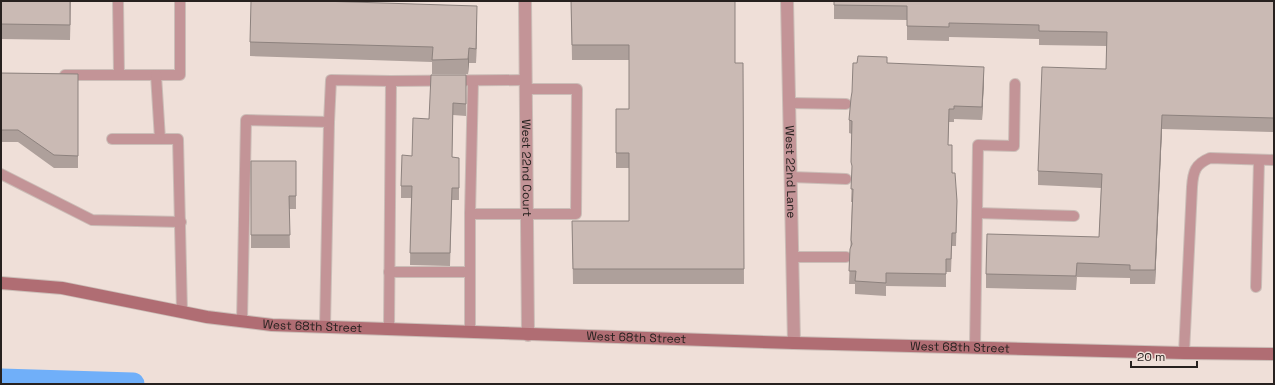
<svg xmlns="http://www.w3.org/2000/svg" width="1275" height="385" viewBox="0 0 1275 385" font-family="'Space Grotesk',sans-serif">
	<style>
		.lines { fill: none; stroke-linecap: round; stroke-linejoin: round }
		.canal { stroke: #70aff9; stroke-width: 23 }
		.lane-casing { stroke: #cbbdb7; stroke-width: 12 }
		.street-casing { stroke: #cbbdb7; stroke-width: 14 }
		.secondary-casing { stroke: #cbbdb7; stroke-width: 14 }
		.lane { stroke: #c39497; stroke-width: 10 }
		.street { stroke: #c39497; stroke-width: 12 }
		.secondary { stroke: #b06d73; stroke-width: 12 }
		.wall { fill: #aea09b }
		.shaded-wall { fill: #8d827e }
		.building { fill: #cabab4; stroke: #8d827e }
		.labels { text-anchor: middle; stroke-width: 3; stroke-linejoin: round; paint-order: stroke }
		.street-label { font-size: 12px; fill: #27211f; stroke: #efdfd8 }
	</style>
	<rect width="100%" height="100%" fill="#efdfd8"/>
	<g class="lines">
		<path class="canal" d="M1,380L133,384"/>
		<g class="lane-casing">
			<g id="lane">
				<path d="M118,1L119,75"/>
				<path d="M65,75H180V1"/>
				<path d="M156,75L160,139H178L182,312"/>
				<path d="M790,103L846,104"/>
				<path d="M329,122L331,80L391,81"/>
				<path d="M112,139H160"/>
				<path d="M1,174L92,220L181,222"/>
				<path d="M791,177L846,179"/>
				<path d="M977,213L1074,216"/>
				<path d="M470,214L473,81"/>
				<path d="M793,257H846"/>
				<path d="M389,272H470"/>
				<path d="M1256,287L1259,160"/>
				<path d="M242,321L246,120L329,122L325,327"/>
				<path d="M389,329L391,81L526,80"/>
				<path d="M470,332V214H576L577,89H526"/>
				<path d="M975,347L978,145L1014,146L1015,84"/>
				<path d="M1184,353L1192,187C1193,172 1195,164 1210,158L1274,160"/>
			</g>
		</g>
		<g class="street-casing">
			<g id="street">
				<path id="s1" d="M525,1L528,335"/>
				<path id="s2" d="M787,1L794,343"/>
			</g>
		</g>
		<g class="secondary-casing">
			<g id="secondary">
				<path id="s3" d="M1,283L62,288L207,317L272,325L794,343L1184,353L1274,354"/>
			</g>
		</g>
		<use href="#lane" class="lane"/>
		<use href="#street" class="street"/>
		<use href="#secondary" class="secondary"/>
	</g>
	<g class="wall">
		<path d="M1,1H71L70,40L1,39Z"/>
		<path d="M571,1L735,63H743L744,284H573L572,221H629V168H616V109H629V60H572Z"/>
		<path d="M834,1H1274V132L1162,129L1155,284H1130V278L1077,277L1076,290L986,288V274L1099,237L1101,188L1038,185V171L1106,69L1107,46L1039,45V39L949,37V41L907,40V20L834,19Z"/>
		<path d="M477,20L476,63H469L468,74H432V62L250,56V42Z"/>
		<path d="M887,63L984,80L982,120L954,119V122H949L948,145L957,201L956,246H952L951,272H946V287L886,286V296L855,294V284H849L852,202H851L852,177V134L849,133V120Z"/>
		<path d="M1,73L78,74V168H54L18,142H1Z"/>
		<path d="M466,75V116L453,115L452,157L459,158V200H452L450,266L410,265L411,198H401V186L412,156L429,119Z"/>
		<path d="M251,161H296V209H289L290,248H251Z"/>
	</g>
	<g class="shaded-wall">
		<path d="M477,6V20L476,63V49Z"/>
		<path d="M469,48V63L468,74V59Z"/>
		<path d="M984,67V80L982,120V107Z"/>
		<path d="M1162,115V129L1155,284V270Z"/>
	</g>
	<g class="building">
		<path d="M1,1H70V25L1,24Z"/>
		<path d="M251,1H320L477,6L476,49L469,48L468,59L432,60L433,47L250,42Z"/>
		<path d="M571,1H735V63H743L744,269H573L572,221H629V153H616V109H629V45H572Z"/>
		<path d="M834,1H1274V118L1162,115L1155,270H1130V265L1077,263L1076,276L986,274L987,234L1099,237L1102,174L1038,171L1042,67L1106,69L1107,32L1039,31V25L949,23V27L907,26V6L834,5Z"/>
		<path d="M858,56L887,57V63L984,67L982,107L954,106V109H949L948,145H952V173H955L957,201L956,233H952L951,259H946V274L886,273V283L855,281L856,271H849L850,249L852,244L851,240L853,189H851L852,166L851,162L852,121L849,120L851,98L852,92L853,63H857Z"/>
		<path d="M1,73L78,74V156L54,155L18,130H1Z"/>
		<path d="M431,75H466V104L453,103L452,157L459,158V188H452L450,253H410L412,186H401L402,155L412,156L413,118L429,119Z"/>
		<path d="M251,161H296V196H289L290,235H251Z"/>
	</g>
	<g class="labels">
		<g class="street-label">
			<text dy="4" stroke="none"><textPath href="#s1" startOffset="167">West 22nd Court</textPath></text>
			<text dy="4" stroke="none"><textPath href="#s2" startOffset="171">West 22nd Lane</textPath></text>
			<text dy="4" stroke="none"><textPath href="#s3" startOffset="315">West 68th Street</textPath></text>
			<text dy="4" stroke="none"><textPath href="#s3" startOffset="639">West 68th Street</textPath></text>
			<text dy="4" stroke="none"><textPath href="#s3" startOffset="963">West 68th Street</textPath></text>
		</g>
	</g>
	<rect width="1275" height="385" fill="none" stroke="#27211f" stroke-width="4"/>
	<path d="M1131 361v6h66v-6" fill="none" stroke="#27211f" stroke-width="2"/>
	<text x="1137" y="361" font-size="12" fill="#27211f" stroke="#efdfd8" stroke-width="3" paint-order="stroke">20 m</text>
</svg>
